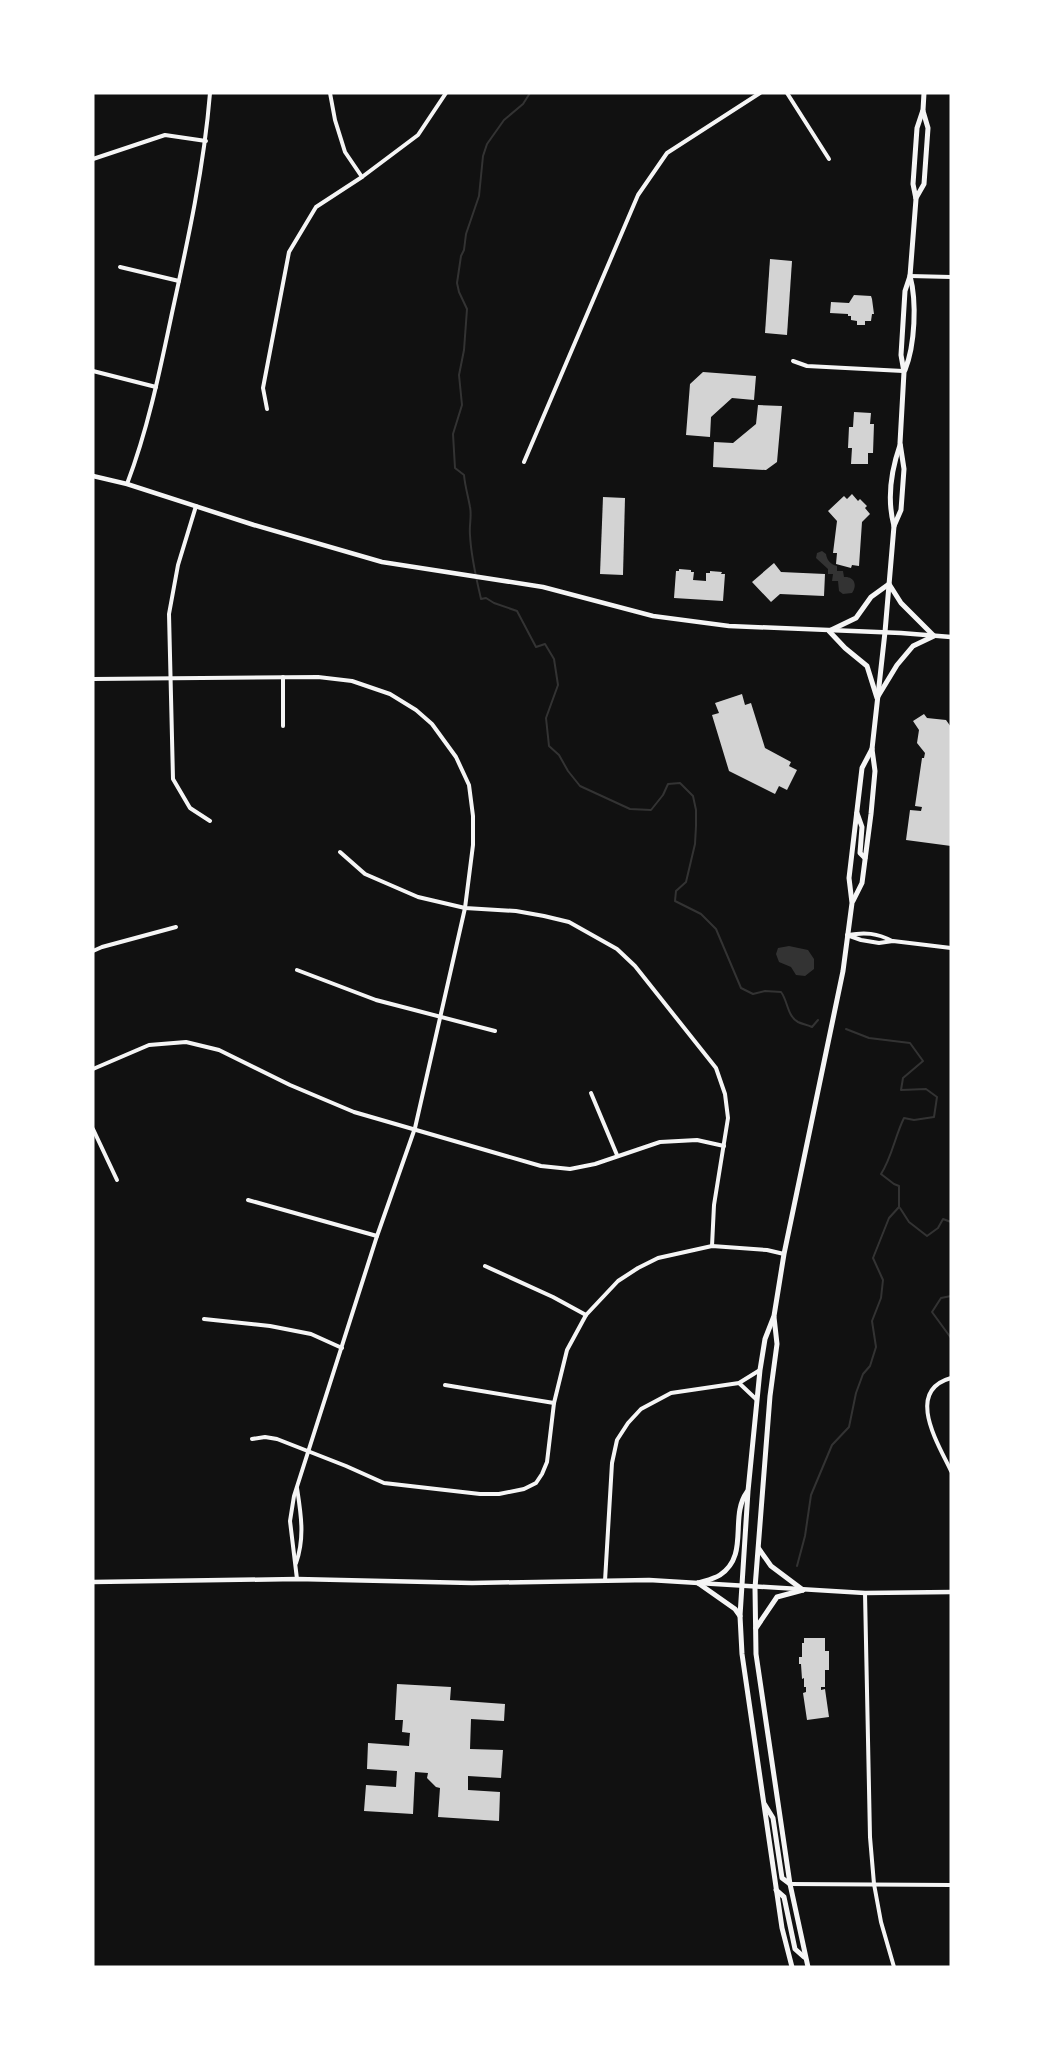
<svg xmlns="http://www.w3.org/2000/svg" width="1044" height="2060" viewBox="0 0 1044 2060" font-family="'Golos Text',sans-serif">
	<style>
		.water { fill: #333 }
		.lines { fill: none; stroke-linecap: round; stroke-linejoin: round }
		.stream { stroke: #333; stroke-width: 2 }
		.building { fill: #d3d3d3 }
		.minor { stroke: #f5f5f5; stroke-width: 4 }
		.tertiary { stroke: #f5f5f5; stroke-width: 4.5 }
		.secondary { stroke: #f5f5f5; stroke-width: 5 }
	</style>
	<rect width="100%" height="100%" fill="#111"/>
	<g class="water">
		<path d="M822,551L826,554C827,560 830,564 837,566V571H843L844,577C854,576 858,585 852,593L843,594L839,591L838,581H832L833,574H828V569L816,558L817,553Z"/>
		<path d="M789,946L808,950L814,959V969L805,976L796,975L791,967L779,962L776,954L778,948Z"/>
	</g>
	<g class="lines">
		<g class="stream">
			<path d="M530,93L523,104L504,120L487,144L483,156L479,196L466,234L464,250L461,256L457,283L459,292L467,309L464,350L459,375L462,405L453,434L455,468L464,475C465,486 468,496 470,507C472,516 469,525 470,535C471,557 476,577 481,599L486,598L494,603L517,611L536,647L545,644L554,659L558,685L546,718L549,746L559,755L568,771L580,786L630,809L651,810L663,795L668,784L680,783L693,796L696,810V826L695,844L686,882L676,891L675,901L701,914L716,929L741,988L753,994L765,991L781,992C788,1001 787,1016 798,1022C802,1024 808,1025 812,1027L818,1020"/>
			<path d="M900,1208L909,1222L927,1236L938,1228L943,1219L951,1222"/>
			<path d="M951,1296L941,1298L932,1312L951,1338"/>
			<path d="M797,1566L805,1536L811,1495L832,1445L849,1427L856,1393L863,1374L870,1366L876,1347L872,1321L881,1298L883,1280L873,1258L889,1218L899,1207V1186L894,1184L881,1174C892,1157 895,1136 904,1118L914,1120L934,1117L937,1097L926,1089L901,1090L903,1078L923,1061L910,1043L869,1038L846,1029"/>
		</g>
	</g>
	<g class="building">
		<path d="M770,259L792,261L787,335L765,333Z"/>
		<path d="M854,295L871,296L872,299L874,314H872L871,321H865V325H857V321L851,320V316H848V314L830,313L831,302L849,303Z"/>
		<path d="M703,372L756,376L754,400L732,398L711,417L710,437L686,435L690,384Z"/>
		<path d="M758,405L782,406L777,462L766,470L713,467L714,442L733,443L756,424Z"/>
		<path d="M854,412L871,413L870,424H874L873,453H868V464H851L852,448H848L849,427H853Z"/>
		<path d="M852,494L858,501L860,499L867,506L865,508L870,514L862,522L859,566L852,565L851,568L836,564L837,553H833L837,521L828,511L844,496L847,499Z"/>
		<path d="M603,497L625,498L623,575L600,574Z"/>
		<path d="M774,563L781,572L825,574L824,596L780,594L771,602L752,582Z"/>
		<path d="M679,569L691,570V572H694L693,580L706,581V573H710V571L722,572L721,574H725L723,601L674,598L676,571H679Z"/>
		<path d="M742,694L745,705L751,703L765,748L791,762L789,766L797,770L787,790L779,786L775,794L729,771L712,715L719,713L715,703Z"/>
		<path d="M924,714L927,718L946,720L951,727V846L906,840L910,810L921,811L922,807L915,806L922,758H924L925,753L917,743L919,730L913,721Z"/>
		<path d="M804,1638H825V1651H829V1670H825V1687H821V1690L825,1689L829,1717L807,1720L803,1693L806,1692V1687H804V1678L802,1679L801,1664H799V1657H802V1643H804Z"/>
		<path d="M397,1684L451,1687L450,1700L505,1704L504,1721L471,1719L470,1749L503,1750L501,1778L468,1776V1790L500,1792L499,1821L438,1817L440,1788L436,1787L427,1778L428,1773L415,1772L413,1814L364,1811L366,1785L396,1787L397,1771L367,1769L368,1743L409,1746L410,1733L402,1732L403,1720H395Z"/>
	</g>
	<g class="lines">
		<g class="minor">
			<path d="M330,93L335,120L345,152L362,177"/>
			<path d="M787,93L829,159"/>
			<path d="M93,159L165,135L206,141"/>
			<path d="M120,267L179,281"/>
			<path d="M910,276L951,277"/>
			<path d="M793,361L807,366L903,371"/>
			<path d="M93,371L156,387"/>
			<path d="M267,409L263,388L289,252L316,207L362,177L418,135L446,93"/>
			<path d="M524,462L638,195L667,153L760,93"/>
			<path d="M127,484C148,429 160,370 172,313C188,240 204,167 210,93"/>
			<path d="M196,506L178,565L169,614L173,779L190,808L210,821"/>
			<path d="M93,679L318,677L352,681L390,694L416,710L432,724L456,757L469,785L473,816V845L465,908L415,1128L377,1236L294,1496L290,1521L297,1579"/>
			<path d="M283,726V677"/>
			<path d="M340,852L365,874L418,897L465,908L516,911L544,916L569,922L617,949L635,966L716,1068L725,1094L728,1118L714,1205L712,1246"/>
			<path d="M847,935L861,940L879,943L893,941L951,948"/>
			<path d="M848,935C865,932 877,933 892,941"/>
			<path d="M93,951L102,947L176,927"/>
			<path d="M297,970L376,1000L495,1031"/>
			<path d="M93,1069L149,1045L186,1042L219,1050L290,1085L354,1112L541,1166L570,1169L595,1164L660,1142L697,1140L724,1146"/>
			<path d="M591,1093L617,1155"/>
			<path d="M93,1129L117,1180"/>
			<path d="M248,1200L377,1236"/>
			<path d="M485,1266L553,1297L586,1315"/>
			<path d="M204,1319L270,1326L311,1334L342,1348"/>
			<path d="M951,1378C904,1391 939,1445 951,1471"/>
			<path d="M739,1383L757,1400"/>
			<path d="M445,1385L554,1403"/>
			<path d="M252,1439L265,1437L277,1439L346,1466L384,1483L480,1494H499L524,1489L536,1483L542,1474L547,1462L554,1403L567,1350L586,1315L618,1281L638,1268L658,1258L712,1246L767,1250L784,1254"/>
			<path d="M296,1563C305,1538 301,1514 297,1488"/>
			<path d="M605,1581L612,1463L617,1440L628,1423L641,1409L671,1393L739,1383L760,1370"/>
			<path d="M865,1593L870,1837L874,1884L881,1922L894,1967"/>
			<path d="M790,1884L951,1885"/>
		</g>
		<g class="tertiary">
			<path d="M93,476L127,484L254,525L382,562L543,587L653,616L729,626L901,633L951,637"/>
			<path d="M93,1582L297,1579L472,1583L649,1580L865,1593L951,1592"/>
		</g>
		<g class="secondary">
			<path d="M916,198L924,184L928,128L923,111"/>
			<path d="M905,370C915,345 917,302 910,276"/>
			<path d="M894,526C887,500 891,471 900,445"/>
			<path d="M889,584L901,603L934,636L913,646L897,665L877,698L867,666L845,648L829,631L856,618L871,597Z"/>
			<path d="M857,813L862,827L860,853L865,858"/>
			<path d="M853,901L862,883L871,814L875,771L872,749L885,632L894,526L901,510L904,469L900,443L904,372L901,355L905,291L910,276L916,199L913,184L917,128L923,110L924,93"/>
			<path d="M774,1317L777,1344L770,1396L755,1588L756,1654L790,1884L808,1967"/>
			<path d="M759,1549L771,1566L803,1590"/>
			<path d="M698,1583C704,1581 714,1579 720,1575C750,1555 729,1517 747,1492"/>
			<path d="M698,1583L735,1609L740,1616"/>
			<path d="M756,1628L777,1597L803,1590"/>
			<path d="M765,1805L773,1818L782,1878L790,1884"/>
			<path d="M776,1890L784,1897L795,1949L804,1957"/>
			<path d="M792,1967L782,1928L742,1654L740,1616L748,1491L760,1370L765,1339L774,1316L784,1254L843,971L852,903L849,878L862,768L872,749"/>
		</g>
	</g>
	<rect width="1044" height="2060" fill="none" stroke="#ffffff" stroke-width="189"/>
</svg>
